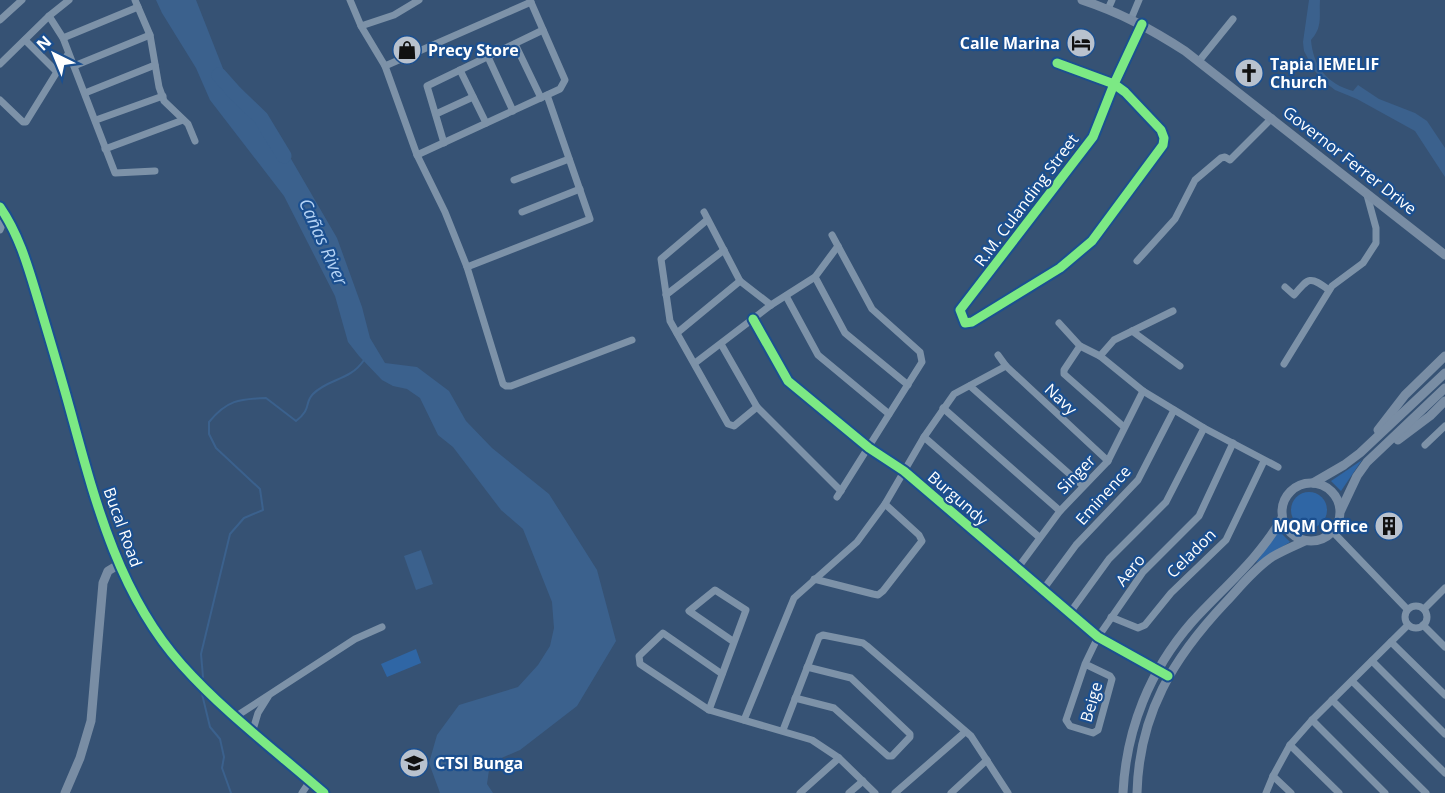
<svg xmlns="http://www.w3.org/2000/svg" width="1445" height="793" viewBox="0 0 1445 793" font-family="'Open Sans',sans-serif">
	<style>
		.green { fill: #2f66a5 }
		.water { fill: #3b618d }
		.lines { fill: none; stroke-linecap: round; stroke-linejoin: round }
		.stream { stroke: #3b618d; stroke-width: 2 }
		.river { stroke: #3b618d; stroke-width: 15 }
		.street { stroke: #7d92a8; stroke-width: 7 }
		.secondary { stroke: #798da4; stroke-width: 9 }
		.cycleway-casing { stroke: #1b4f8f; stroke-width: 13 }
		.cycleway { stroke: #7ce984; stroke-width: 9 }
		.labels { text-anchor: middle; stroke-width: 4.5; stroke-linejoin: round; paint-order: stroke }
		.poi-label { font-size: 16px; font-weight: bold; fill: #fff; stroke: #1b4f8f; text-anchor: start }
		.street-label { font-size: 16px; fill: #fff; stroke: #1b4f8f }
		.water-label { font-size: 18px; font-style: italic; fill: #b5d3f5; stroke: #1b4f8f }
	</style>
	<rect width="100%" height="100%" fill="#365274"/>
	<g class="green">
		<path d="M1362,460L1341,491L1331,481Z"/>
		<circle cx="1309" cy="510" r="18"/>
		<path d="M1278,530L1290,542L1256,563Z"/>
		<path d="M416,649L421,663L387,677L381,664Z"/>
	</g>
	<g class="water">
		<path d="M156,0H196L233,94L287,152L337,238L362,307L370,338L385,363L417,367L449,391L466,421L492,448L549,494L597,570L616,641L577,706L520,750L490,763L487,784L493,793H440L429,763L437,735L459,705L518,687L538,665L550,646L554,628L552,602L523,529L501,510L453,447L438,435L420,398L407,389L393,386L382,380L359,356L348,342L335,296L284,196L210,100L196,68L162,13Z"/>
		<path d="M1309,0H1320C1319,16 1323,27 1311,40C1313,66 1327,84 1353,91L1358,85L1379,99L1415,113L1427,121L1445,148V177L1415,131L1357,99L1335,90L1326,83L1314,70L1304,51L1303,42Z"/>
		<path d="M421,550L433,584L416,590L404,556Z"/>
	</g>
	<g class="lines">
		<g class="stream">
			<path d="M203,677L201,654L230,534L244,518L263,510L260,489L216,448L209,434V422C227,400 239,399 266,398L296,421C312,409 304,403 313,394C329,378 350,381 364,360"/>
			<path d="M202,694L210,727L220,739L224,757L222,768L231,793"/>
		</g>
		<path class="river" d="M219,75L235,93L261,118L284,156"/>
		<g class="street">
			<path d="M135,0L150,35L159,87L164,101L188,124L195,141"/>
			<path d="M350,0L361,26L385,66L531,2"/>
			<path d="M1108,9L1112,0"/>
			<path d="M49,16L63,38L115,173L155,171"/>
			<path d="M1131,19L1139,0"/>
			<path d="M0,20L22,0"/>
			<path d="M361,26L394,15L419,0"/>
			<path d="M63,38L138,7"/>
			<path d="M25,40L57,72"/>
			<path d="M515,44L541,98"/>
			<path d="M488,57L513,111"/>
			<path d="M1199,61L1233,19"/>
			<path d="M1057,63L1114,84L1125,92L1161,130L1164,138L1163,145L1092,241L1060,268L972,322L965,323L960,310L1093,137L1114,84L1142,24"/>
			<path d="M0,64L49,16L69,0"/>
			<path d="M74,66L150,35"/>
			<path d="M385,66L417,155L445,212L467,267L503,384L506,386H511L632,340"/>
			<path d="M460,70L486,123"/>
			<path d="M85,93L155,65"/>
			<path d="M0,100L23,122H26L68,54"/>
			<path d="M436,114L473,97"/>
			<path d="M96,120L163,96"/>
			<path d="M444,143L427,86L543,30"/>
			<path d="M105,149L183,120"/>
			<path d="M417,155L560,89L565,80L530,0"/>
			<path d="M514,180L569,159"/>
			<path d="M522,212L580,189"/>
			<path d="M704,212L740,281L771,305"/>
			<path d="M707,220L661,259L670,321L728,424L734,426L757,407"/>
			<path d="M0,230L6,215"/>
			<path d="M832,235L872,309L920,352L922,362L837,497"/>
			<path d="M1137,261L1175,219L1195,180L1221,158L1225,157L1230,160L1272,118"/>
			<path d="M467,267L590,219L547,95"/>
			<path d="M815,277L845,333L908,385"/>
			<path d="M1285,287L1294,295C1309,277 1310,276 1329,290"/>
			<path d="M666,295L724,250"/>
			<path d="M786,296L818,355L889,414"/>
			<path d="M753,319L788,381L869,448L904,471L1098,637L1168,676"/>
			<path d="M1059,323L1080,346L1100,356L1143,391L1204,428L1278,467"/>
			<path d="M1132,331L1180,366"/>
			<path d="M677,333L740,281"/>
			<path d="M721,344L757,407L841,491"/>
			<path d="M1080,346L1064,370V374L1124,427"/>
			<path d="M998,355L1006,366L1108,461"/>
			<path d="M1100,356L1114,340L1173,311"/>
			<path d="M695,363L771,305L815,277L838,246"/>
			<path d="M1284,364L1332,286L1363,263L1376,243V228L1367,195"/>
			<path d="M970,386L1083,486"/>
			<path d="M943,408L1060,511"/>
			<path d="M924,437L1039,537"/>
			<path d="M1425,445L1445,426"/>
			<path d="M1333,532L1407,609"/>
			<path d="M1017,569L1060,511L1108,461L1143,391"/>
			<path d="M814,579L873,594L878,595L883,591L922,541L919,535L885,504"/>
			<path d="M1042,591L1076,545L1138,480L1174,410"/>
			<circle cx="1416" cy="617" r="11"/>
			<path d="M1424,609L1445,588"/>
			<path d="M1069,614L1109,559L1166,502L1204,428"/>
			<path d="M1111,617L1138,628L1145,625L1171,593L1226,540L1264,461"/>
			<path d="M1423,625L1445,647"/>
			<path d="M1391,642L1445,695"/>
			<path d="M1372,661L1445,734"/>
			<path d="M1085,664L1110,676L1112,679L1098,730L1093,733L1070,726L1066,720L1085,664L1098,637L1143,572L1199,516L1233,443"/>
			<path d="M722,674L663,633L639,656L640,664L709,710L812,740L839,758L875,793"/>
			<path d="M1352,681L1445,773"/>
			<path d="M795,698L834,708L888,756H892L910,737V734L851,678L807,667"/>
			<path d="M1332,700L1426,793"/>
			<path d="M709,710L746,610L715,590L689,611L734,642"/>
			<path d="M235,717L355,639L382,627"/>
			<path d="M744,720L794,598L857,542L885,504L924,437L954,394L1006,366"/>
			<path d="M1312,720L1385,793"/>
			<path d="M783,730L819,637L823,635L863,643L867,646L971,736L1008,793"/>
			<path d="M252,733L258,713L268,697"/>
			<path d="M1290,745L1339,793"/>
			<path d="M1273,776L1291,793"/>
			<path d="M302,793L310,781"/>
			<path d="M800,793L839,758"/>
			<path d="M849,793L863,781"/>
			<path d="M895,793L965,732"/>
			<path d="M951,793L987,760"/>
			<path d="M1266,793L1273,776L1290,745L1312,720L1408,625"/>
		</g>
		<g class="secondary">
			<path d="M1082,0C1121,13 1151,29 1185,51L1445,255"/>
			<path d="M0,207C20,236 29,270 39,303C50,340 61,376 71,413C95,501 119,595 182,665C224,712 276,751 324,793"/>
			<path d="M1378,430L1405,395L1445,356"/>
			<path d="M1398,440L1430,416L1445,401"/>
			<circle cx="1311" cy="512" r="29"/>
			<path d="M1313,483L1344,465L1360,453L1445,373"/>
			<path d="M1341,510L1357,476L1367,462L1445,388"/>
			<path d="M65,793L80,758L91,721L103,583L108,571L118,565"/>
			<path d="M1123,793C1126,729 1150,670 1192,622C1223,588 1259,559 1282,518"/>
			<path d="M1137,793C1139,714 1173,658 1226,602C1240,587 1254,569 1272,557C1282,551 1294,546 1305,541"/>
		</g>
		<g class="cycleway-casing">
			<g id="cycleway">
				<path d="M1057,63L1114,84L1125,92L1161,130L1164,138L1163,145L1092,241L1060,268L972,322L965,323L960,310L1093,137L1114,84L1142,24"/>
				<path d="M0,207C20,236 29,270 39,303C50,340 61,376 71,413C95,501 119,595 182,665C224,712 276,751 324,793"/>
				<path d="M753,319L788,381L869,448L904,471L1098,637L1168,676"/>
			</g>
		</g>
		<use href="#cycleway" class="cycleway"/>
	</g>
	<defs>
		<g id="hotel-disc" transform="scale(1.5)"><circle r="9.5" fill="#b9c2ce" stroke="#1b4f8f"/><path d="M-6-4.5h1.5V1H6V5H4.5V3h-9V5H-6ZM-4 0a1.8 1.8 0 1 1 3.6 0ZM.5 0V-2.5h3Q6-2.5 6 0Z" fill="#111"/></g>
		<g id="shop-disc" transform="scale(1.5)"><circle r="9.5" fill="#b9c2ce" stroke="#1b4f8f"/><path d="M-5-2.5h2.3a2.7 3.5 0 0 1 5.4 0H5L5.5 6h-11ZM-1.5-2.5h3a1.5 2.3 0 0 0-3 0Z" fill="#111"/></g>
		<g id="church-disc" transform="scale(1.5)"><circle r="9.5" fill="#b9c2ce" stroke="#1b4f8f"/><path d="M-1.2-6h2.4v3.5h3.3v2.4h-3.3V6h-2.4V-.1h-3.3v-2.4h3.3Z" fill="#111"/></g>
		<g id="building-disc" transform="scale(1.5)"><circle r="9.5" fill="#b9c2ce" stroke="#1b4f8f"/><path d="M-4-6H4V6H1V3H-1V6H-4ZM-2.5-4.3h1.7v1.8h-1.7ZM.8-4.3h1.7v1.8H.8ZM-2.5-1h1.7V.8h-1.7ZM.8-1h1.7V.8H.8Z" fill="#111"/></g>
		<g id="school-disc" transform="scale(1.5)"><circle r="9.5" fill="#b9c2ce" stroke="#1b4f8f"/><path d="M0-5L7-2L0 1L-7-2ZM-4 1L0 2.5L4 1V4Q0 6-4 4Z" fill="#111"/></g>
	</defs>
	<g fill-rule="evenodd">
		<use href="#hotel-disc" x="1081" y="43"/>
		<use href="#shop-disc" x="407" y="50"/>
		<use href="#church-disc" x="1249" y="73"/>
		<use href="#building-disc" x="1389" y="526"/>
		<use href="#school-disc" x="414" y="763"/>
	</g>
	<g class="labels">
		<g class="poi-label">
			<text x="1060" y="49" text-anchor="end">Calle Marina</text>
			<text x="428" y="56">Precy Store</text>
			<text x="1270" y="70">Tapia IEMELIF<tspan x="1270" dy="18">Church</tspan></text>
			<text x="1368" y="532" text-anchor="end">MQM Office</text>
			<text x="435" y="769">CTSI Bunga</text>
		</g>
		<g class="street-label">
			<text transform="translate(1350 160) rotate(38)" y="6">Governor Ferrer Drive</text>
			<text transform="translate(1026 200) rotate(-53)" y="6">R.M. Culanding Street</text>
			<text transform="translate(1061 399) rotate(43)" y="6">Navy</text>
			<text transform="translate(1076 474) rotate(-46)" y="6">Singer</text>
			<text transform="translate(1103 495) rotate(-48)" y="6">Eminence</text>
			<text transform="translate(958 498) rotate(41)" y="6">Burgundy</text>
			<text transform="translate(123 527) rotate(70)" y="6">Bucal Road</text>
			<text transform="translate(1191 553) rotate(-45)" y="6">Celadon</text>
			<text transform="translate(1130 570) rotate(-51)" y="6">Aero</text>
			<text transform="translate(1091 702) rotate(-74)" y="6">Beige</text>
		</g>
		<g class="water-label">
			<text transform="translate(323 242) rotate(66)" y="6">Cañas River</text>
		</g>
	</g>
	<g transform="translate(54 54) rotate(317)" stroke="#1b4f8f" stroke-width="4.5" paint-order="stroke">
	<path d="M0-4.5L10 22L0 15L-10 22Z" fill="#ffffff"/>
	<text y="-9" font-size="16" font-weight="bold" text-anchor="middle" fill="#ffffff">N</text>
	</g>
</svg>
